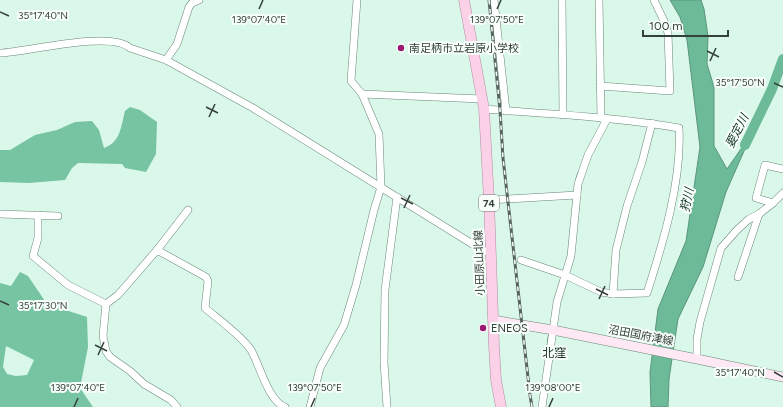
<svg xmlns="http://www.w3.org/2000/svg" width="783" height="407" viewBox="0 0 783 407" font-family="Figtree,'Noto Sans JP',sans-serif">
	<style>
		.forest { fill: #76c4a2; fill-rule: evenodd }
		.water { fill: #6cba98; stroke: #5b957c }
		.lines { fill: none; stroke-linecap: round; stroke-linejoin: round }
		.stream { stroke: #5b957c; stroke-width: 1.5 }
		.river { stroke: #6cba98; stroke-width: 10 }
		.street-casing { stroke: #6a8679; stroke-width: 8 }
		.secondary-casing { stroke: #6a8679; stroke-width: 10 }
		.primary-casing { stroke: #b38ba1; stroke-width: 11 }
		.street { stroke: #fff; stroke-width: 7 }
		.secondary { stroke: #fde8f3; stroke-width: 9 }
		.primary { stroke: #fbd1e8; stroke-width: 10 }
		.rail-casing { stroke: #56665e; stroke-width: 3 }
		.rail { stroke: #f8fffb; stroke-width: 1.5; stroke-dasharray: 4.5; stroke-linecap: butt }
		.ticks { fill: none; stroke: #34403a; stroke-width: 1.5 }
		.poi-dot { fill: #9a1a70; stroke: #f8fffb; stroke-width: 1.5 }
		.labels { text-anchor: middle; stroke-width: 4; stroke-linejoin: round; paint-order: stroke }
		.shield { fill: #f8fffb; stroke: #6f7974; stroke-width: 1 }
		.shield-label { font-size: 10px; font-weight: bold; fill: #34403a }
		.poi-label { font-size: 11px; fill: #34403a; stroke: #f8fffb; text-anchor: start }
		.street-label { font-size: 11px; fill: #34403a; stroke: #f8fffb }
		.water-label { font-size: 12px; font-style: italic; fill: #133628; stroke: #f8fffb }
		.neighbourhood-label { font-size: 12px; fill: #193328; stroke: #f8fffb }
		.ticks-label { font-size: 10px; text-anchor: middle; fill: #34403a; stroke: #f8fffb; stroke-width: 4; stroke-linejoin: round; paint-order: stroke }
	</style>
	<rect width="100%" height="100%" fill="#d9f8e9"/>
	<g class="forest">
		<path d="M130,107L140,110L157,122L156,154L146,172L125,168L122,164L78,163L72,168L65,180L29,183L0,182V150H10L35,135L57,130L75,122L92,121L99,130L104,148C121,142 121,126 125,111Z"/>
		<path d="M20,272L28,276L47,304L87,317L88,347L80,388L93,407H0V283L11,286ZM6,346L34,360L27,375L16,376L7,374L3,367Z"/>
	</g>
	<path class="water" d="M670,0H701L704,9L708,36L707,64L714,87V146L727,169L752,133L726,192L703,267L678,319L669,379L668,407H651L650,372L658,309L686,241L700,147L687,40L680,17Z"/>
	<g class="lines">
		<g class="stream">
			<path d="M576,180L578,173"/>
			<path d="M546,355L549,333"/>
		</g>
		<path class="river" d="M745,145L772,89L783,59"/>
		<g class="street-casing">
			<g id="street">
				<path d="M494,0L506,111"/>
				<path d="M562,0L563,115"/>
				<path d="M599,0L601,118"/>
				<path d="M0,53C27,52 111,30 130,48L166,60L253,108L482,250L491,253"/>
				<path d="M166,60L177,44L189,7L192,3L199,0"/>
				<path d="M600,86L670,91L668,33L664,21L654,0"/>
				<path d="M362,94L482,99"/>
				<path d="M484,109C549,114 615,117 679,128C682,181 663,243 647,293L613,294L616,250L627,206L642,162L652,123"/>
				<path d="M489,200L577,195"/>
				<path d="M773,203L756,198L765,165L783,169"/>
				<path d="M0,214L58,216"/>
				<path d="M38,215V238L33,256L68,285L106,304"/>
				<path d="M157,250L188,210"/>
				<path d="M521,260L565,275L601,292L613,294"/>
				<path d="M738,277L759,214"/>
				<path d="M697,359V339L700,322L721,248L737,230L749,219L759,214L773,203L783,193"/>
				<path d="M177,407L171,400L144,384L130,371L110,357L106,351L103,336L106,304L118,295L157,250L206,277L208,281L205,308C218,319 242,336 251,350C259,363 268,401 285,407"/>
				<path d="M310,407L320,368L344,325L356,285L374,210L381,187L379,134L362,94L351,81L357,0"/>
				<path d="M387,407L384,362L385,290L397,197"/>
				<path d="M542,407L557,302L571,256L578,184L588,155L607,119"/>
			</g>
		</g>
		<g class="secondary-casing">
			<path id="secondary" d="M493,320L553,330L697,359L783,377"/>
		</g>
		<g class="primary-casing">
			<path id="primary" d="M464,0L484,109L489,200L494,346L496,380L501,407"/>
		</g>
		<use href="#street" class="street"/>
		<use href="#secondary" class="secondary"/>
		<use href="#primary" class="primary"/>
		<g class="rail-casing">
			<path id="rail" d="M489,0L500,110L503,158L530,395L532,407"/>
		</g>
		<use href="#rail" class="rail"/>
	</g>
	<path class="ticks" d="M259,9L263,0M497,9L501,0M0,12L9,16M707,51L719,57M710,61L716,48M774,83L783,87M206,107L218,113M209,117L215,104M401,198L413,204M404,208L410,195M596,289L608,295M599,299L605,286M0,301L9,305M95,345L107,351M98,355L104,342M774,372L783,377M74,407L78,398M311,407L315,398M549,407L553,398"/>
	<g class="poi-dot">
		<circle cx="401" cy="48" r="4"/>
		<circle cx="483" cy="328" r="4"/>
	</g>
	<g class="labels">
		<rect class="shield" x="479" y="195" width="20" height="16" rx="3"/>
		<g class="shield-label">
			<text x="489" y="207">74</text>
		</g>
		<g class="poi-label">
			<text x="409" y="52">南足柄市立岩原小学校</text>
			<text x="491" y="332">ENEOS</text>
		</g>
		<g class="street-label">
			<text transform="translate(479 263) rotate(-92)" y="4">小田原山北線</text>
			<text transform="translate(641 335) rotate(11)" y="4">沼田国府津線</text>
		</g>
		<g class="water-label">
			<text transform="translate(737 131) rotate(-63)" y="4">要定川</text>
			<text transform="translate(687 200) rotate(-78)" y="4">狩川</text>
		</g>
		<g class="neighbourhood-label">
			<text x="554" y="357">北窪</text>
		</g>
	</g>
	<g class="ticks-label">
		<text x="43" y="19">35°17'40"N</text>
		<text x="259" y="23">139°07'40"E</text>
		<text x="497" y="23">139°07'50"E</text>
		<text x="740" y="86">35°17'50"N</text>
		<text x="43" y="309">35°17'30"N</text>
		<text x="740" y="376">35°17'40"N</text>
		<text x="78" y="391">139°07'40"E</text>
		<text x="315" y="391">139°07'50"E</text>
		<text x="553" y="391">139°08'00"E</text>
	</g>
	<path d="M643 30v6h85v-6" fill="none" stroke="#34403a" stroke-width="2"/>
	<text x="649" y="30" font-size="12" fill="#34403a" stroke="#f8fffb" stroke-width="3" paint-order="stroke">100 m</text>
</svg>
